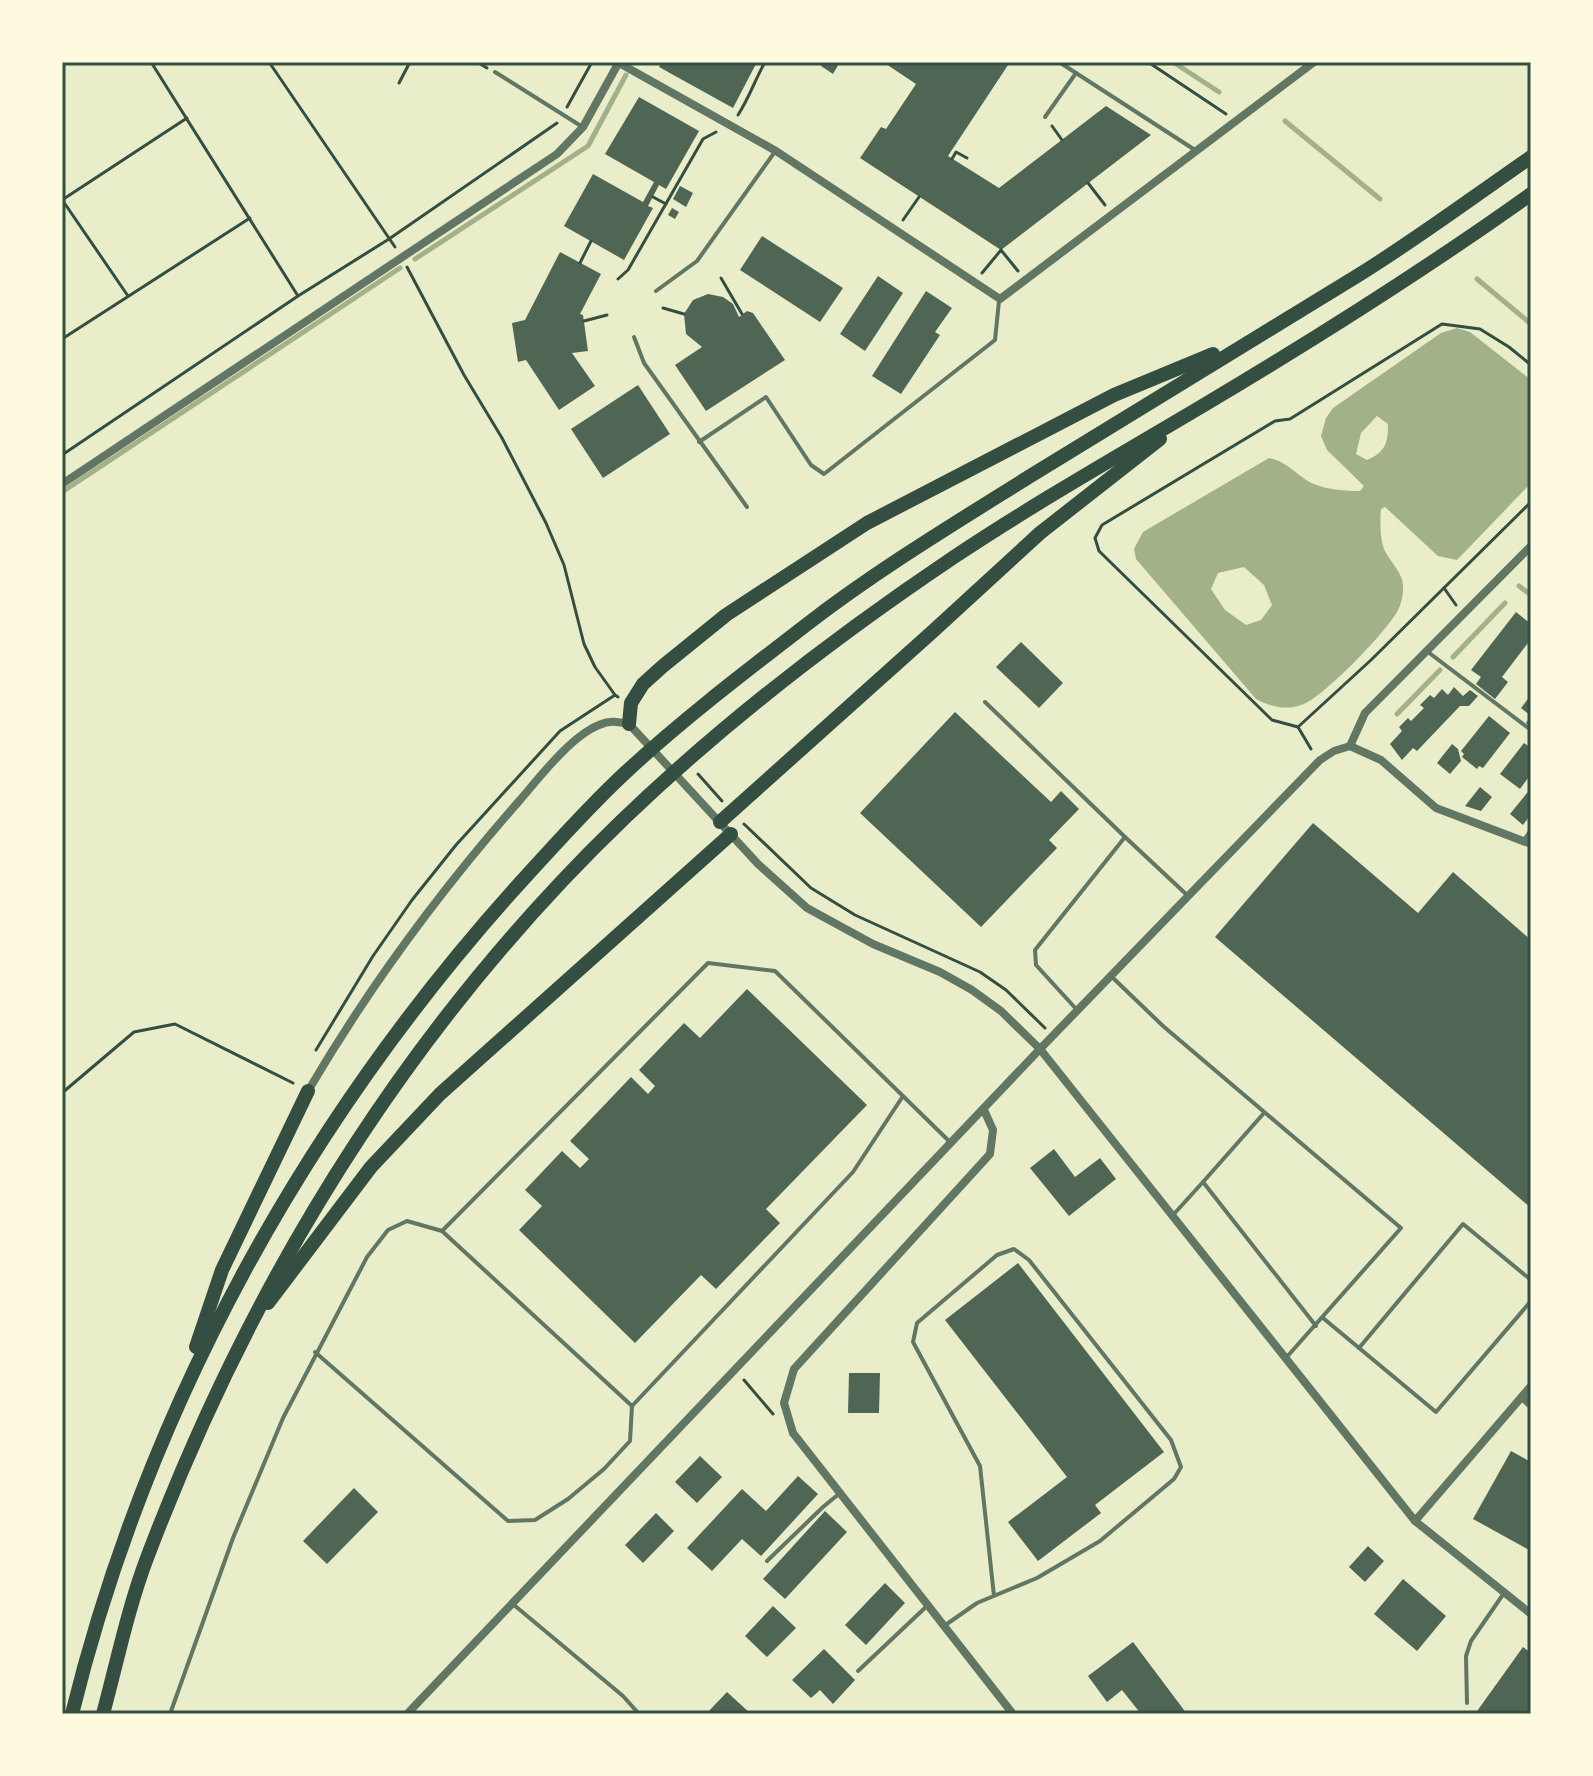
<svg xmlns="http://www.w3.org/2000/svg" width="1593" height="1776" viewBox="0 0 1593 1776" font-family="Roboto,sans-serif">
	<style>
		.water { fill: #a3b18a; fill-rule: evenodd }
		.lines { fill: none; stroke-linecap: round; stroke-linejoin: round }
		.stream { stroke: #a3b18a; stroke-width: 5 }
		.building { fill: #4f6655 }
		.path { stroke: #344e41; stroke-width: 3 }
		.service { stroke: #617663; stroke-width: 4 }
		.minor { stroke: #617663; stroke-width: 8 }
		.trunk { stroke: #344e41; stroke-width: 14 }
		.neatline { fill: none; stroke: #344e41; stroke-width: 3 }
	</style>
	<rect width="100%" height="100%" fill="#e9edc9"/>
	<path class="water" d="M1457,328L1470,332L1531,380V483L1457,560L1438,556L1385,507L1381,509C1380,521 1380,535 1383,546C1388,562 1405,572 1403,590C1403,595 1401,604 1399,608C1390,629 1324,696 1304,704C1287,711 1271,707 1256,699L1136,559L1134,549L1143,532L1269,458C1287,461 1298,477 1314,484C1328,490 1346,491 1360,491L1364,486L1327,450L1321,436L1326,418L1333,408L1441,333ZM1377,416L1388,424C1388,444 1385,452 1367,460L1356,454L1361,433ZM1244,567L1264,585L1272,605L1261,620L1246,625L1225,610L1211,589L1218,573Z"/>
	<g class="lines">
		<g class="stream">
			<path d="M1173,62L1219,92"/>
			<path d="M1285,121L1380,199"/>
			<path d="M415,259L588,146L626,75"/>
			<path d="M1477,279L1531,324"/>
			<path d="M62,492L400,268"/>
			<path d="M1519,586L1531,595"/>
			<path d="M1453,657L1505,603"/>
			<path d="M1397,714L1440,670"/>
		</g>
	</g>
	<g class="building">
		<path d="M662,62H757L733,108L659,67Z"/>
		<path d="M823,62H840L833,74L821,66Z"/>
		<path d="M883,62H1010L948,156L999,188L1106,106L1151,135L1001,250L860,158L881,127L886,129L916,84Z"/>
		<path d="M639,97L699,131L666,189L659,185L648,206L653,208L624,260L564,226L593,174L643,202L654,182L605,154Z"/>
		<path d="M680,186L693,193L686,207L673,199Z"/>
		<path d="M672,208L679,212L675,219L668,215Z"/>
		<path d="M762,236L843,288L820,322L740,270Z"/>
		<path d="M560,252L601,274L580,314L583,315L588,351L572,353L595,386L559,410L526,360L518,362L512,323L525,320Z"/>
		<path d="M878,276L903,293L865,351L840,334Z"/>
		<path d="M926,291L952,308L935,332L940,335L901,394L872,376Z"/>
		<path d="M708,294L723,297L733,304L739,317L747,311L753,313L785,360L706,411L675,365L702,347L686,334L684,314L693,300Z"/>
		<path d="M638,385L670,434L603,478L571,429Z"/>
		<path d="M1516,612L1531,624V639L1502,677L1508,682L1495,699L1476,684L1481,677L1471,670Z"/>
		<path d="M1021,642L1063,683L1039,708L996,667Z"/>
		<path d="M1454,687L1463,696L1470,690L1478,696L1469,706H1460L1417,751L1413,748L1402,760L1390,744L1402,731L1399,727L1408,718L1411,721L1424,708L1420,705L1430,695L1434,698L1442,689L1448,695Z"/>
		<path d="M1531,695V727L1526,723L1531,716L1521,708Z"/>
		<path d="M955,712L1051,802L1061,791L1079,809L1049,840L1057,848L981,927L860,813Z"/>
		<path d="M1489,716L1510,733L1483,768L1479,766L1477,769L1462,757L1464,754L1461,751Z"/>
		<path d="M1524,743L1531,748V774L1520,789L1500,774Z"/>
		<path d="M1452,744L1458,749L1461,761L1450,774L1437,763Z"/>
		<path d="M1480,787L1492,797L1481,811L1465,806Z"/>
		<path d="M1531,788V814L1523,825L1510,814Z"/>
		<path d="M1313,823L1418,913L1453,872L1531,940V1208L1215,937Z"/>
		<path d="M747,989L867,1105L766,1209L780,1223L716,1289L701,1275L635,1343L519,1230L542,1206L525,1190L562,1151L580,1168L589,1159L570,1141L631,1077L648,1094L655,1086L639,1070L684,1023L700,1038Z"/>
		<path d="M1054,1149L1075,1177L1100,1158L1116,1179L1069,1216L1030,1168Z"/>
		<path d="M1018,1263L1164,1452L1095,1505L1101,1513L1038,1561L1008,1522L1067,1477L945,1320Z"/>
		<path d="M849,1373H880L879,1413H848Z"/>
		<path d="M1511,1451L1531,1462V1551L1473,1519Z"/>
		<path d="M700,1456L722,1477L697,1503L675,1482Z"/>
		<path d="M798,1476L818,1494L761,1556L742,1539L712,1571L687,1548L742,1489L766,1511Z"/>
		<path d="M354,1488L378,1512L327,1564L303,1541Z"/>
		<path d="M825,1511L847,1532L785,1599L763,1579Z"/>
		<path d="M656,1513L674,1531L643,1563L625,1545Z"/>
		<path d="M1368,1546L1384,1561L1365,1582L1349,1567Z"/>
		<path d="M1403,1579L1446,1616L1417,1651L1374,1614Z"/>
		<path d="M885,1583L905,1603L866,1645L845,1625Z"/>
		<path d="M773,1606L796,1628L767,1657L745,1636Z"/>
		<path d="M1133,1642L1187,1714H1141L1122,1690L1107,1702L1088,1676Z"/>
		<path d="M1523,1647L1531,1653V1710L1528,1714H1475Z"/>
		<path d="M824,1649L855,1680L833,1704L820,1690L811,1698L792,1680Z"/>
		<path d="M727,1692L751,1714H706Z"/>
	</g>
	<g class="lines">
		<g class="path">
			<path d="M151,62L298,296"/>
			<path d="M269,62L395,247"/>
			<path d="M477,62L487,68"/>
			<path d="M1148,62L1226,114"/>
			<path d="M399,83L410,62"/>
			<path d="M567,107L592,62"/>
			<path d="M738,115C749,98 755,80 765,62"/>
			<path d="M1052,126L1062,140"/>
			<path d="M952,159L956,152L967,158"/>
			<path d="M1088,183L1105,205"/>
			<path d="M653,197L666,204"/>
			<path d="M62,200L187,118"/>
			<path d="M63,201L128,296"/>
			<path d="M903,220L919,197"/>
			<path d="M580,263L591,241"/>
			<path d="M407,267L464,375L502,438L546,523L564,565L584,644L595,667L615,695"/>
			<path d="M982,273L1001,250L1018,271"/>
			<path d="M721,278L742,314"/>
			<path d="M618,279L628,270L703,139L716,132"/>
			<path d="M663,308L684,314"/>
			<path d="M584,321L607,315"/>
			<path d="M62,339L250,218"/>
			<path d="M62,455L298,296L389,239L557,123"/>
			<path d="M1444,588L1456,605"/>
			<path d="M1298,727L1371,660L1531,502"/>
			<path d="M1311,749L1298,727L1272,720L1099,551L1095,538L1102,525L1275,421L1290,419L1442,324L1480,329L1509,347L1531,365"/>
			<path d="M698,774L722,801"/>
			<path d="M744,824L811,888L855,915L980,972L1006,990L1045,1028"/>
			<path d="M316,1050L373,956L412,900L456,845L560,731L615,695L618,697"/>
			<path d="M62,1093L134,1032L175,1024L293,1083"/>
			<path d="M744,1380L773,1414"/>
		</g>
		<g class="service">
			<path d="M1059,62L1195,150"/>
			<path d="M495,72L581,126"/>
			<path d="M1045,117L1076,73"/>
			<path d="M656,291L697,261L774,153"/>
			<path d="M634,337L644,363L747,507"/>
			<path d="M699,442L766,397L811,465L824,474L995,340L999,301"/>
			<path d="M1428,652L1531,730"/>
			<path d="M985,702L1125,837"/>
			<path d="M1524,840L1531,830"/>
			<path d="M1112,977L1163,1026L1401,1228L1285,1359"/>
			<path d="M1078,1011L1036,965L1035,950L1125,837L1187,895"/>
			<path d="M903,1096L853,1172L632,1406L442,1231L708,963L775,971L950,1142"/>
			<path d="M1264,1113L1203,1182L1316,1326"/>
			<path d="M1173,1215L1203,1182"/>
			<path d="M1323,1318L1436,1412L1531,1301"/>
			<path d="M1359,1348L1463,1224L1531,1280"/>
			<path d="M315,1352L508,1521L535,1520L568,1499L604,1469L630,1441L632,1406"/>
			<path d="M767,1561L823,1507L840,1493"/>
			<path d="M514,1605L623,1696L639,1714"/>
			<path d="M944,1626L977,1603L1037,1578L1100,1541L1174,1479L1181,1467L1171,1440L1029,1260L1014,1249L997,1255L917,1323L913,1342L980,1466L994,1596"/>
			<path d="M858,1671L928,1605"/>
			<path d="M1467,1703L1466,1656L1471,1641L1504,1593"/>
			<path d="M170,1714L233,1538L283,1418L367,1257L388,1230L407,1221L442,1231"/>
		</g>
		<g class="minor">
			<path d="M619,63L776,151L1000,299L1314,62"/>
			<path d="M62,484L557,154L583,127L619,62"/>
			<path d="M1350,746L1381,760L1436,808L1531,844"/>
			<path d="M308,1091C369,987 440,891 520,800C539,778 571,736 599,725C610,720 618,722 629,724L758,864L807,908L873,944L940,972L972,990L1001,1011L1040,1049L1415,1521L1531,1614"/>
			<path d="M984,1110L993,1130L990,1154L794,1369L784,1403L793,1433L1013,1714"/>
			<path d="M1522,1397L1531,1405"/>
			<path d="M1415,1521L1531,1386"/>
			<path d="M407,1714L1040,1049L1320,760L1334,751L1350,746L1365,713L1531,546"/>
		</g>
		<g class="trunk">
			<path d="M629,724L631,703L643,684L663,666L726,615L867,523L1114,395L1213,354"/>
			<path d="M720,822L931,633L1040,533L1160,439"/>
			<path d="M268,1303L371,1167L440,1094L731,834"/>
			<path d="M196,1347L222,1270L308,1091"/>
			<path d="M72,1714C148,1405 306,1120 519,884C553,847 588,807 626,772C682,720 745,672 806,625C876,571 952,525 1027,478C1137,410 1247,344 1357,276C1417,239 1473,197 1531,157"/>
			<path d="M103,1714C117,1662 128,1608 147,1558C242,1307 378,1076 563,880C679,757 814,651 954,557C1035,503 1120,455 1204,405C1315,339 1426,269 1531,194"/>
		</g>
	</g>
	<rect width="1593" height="1776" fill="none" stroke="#fefae0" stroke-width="128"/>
	<rect x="64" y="64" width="1465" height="1648" class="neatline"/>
</svg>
